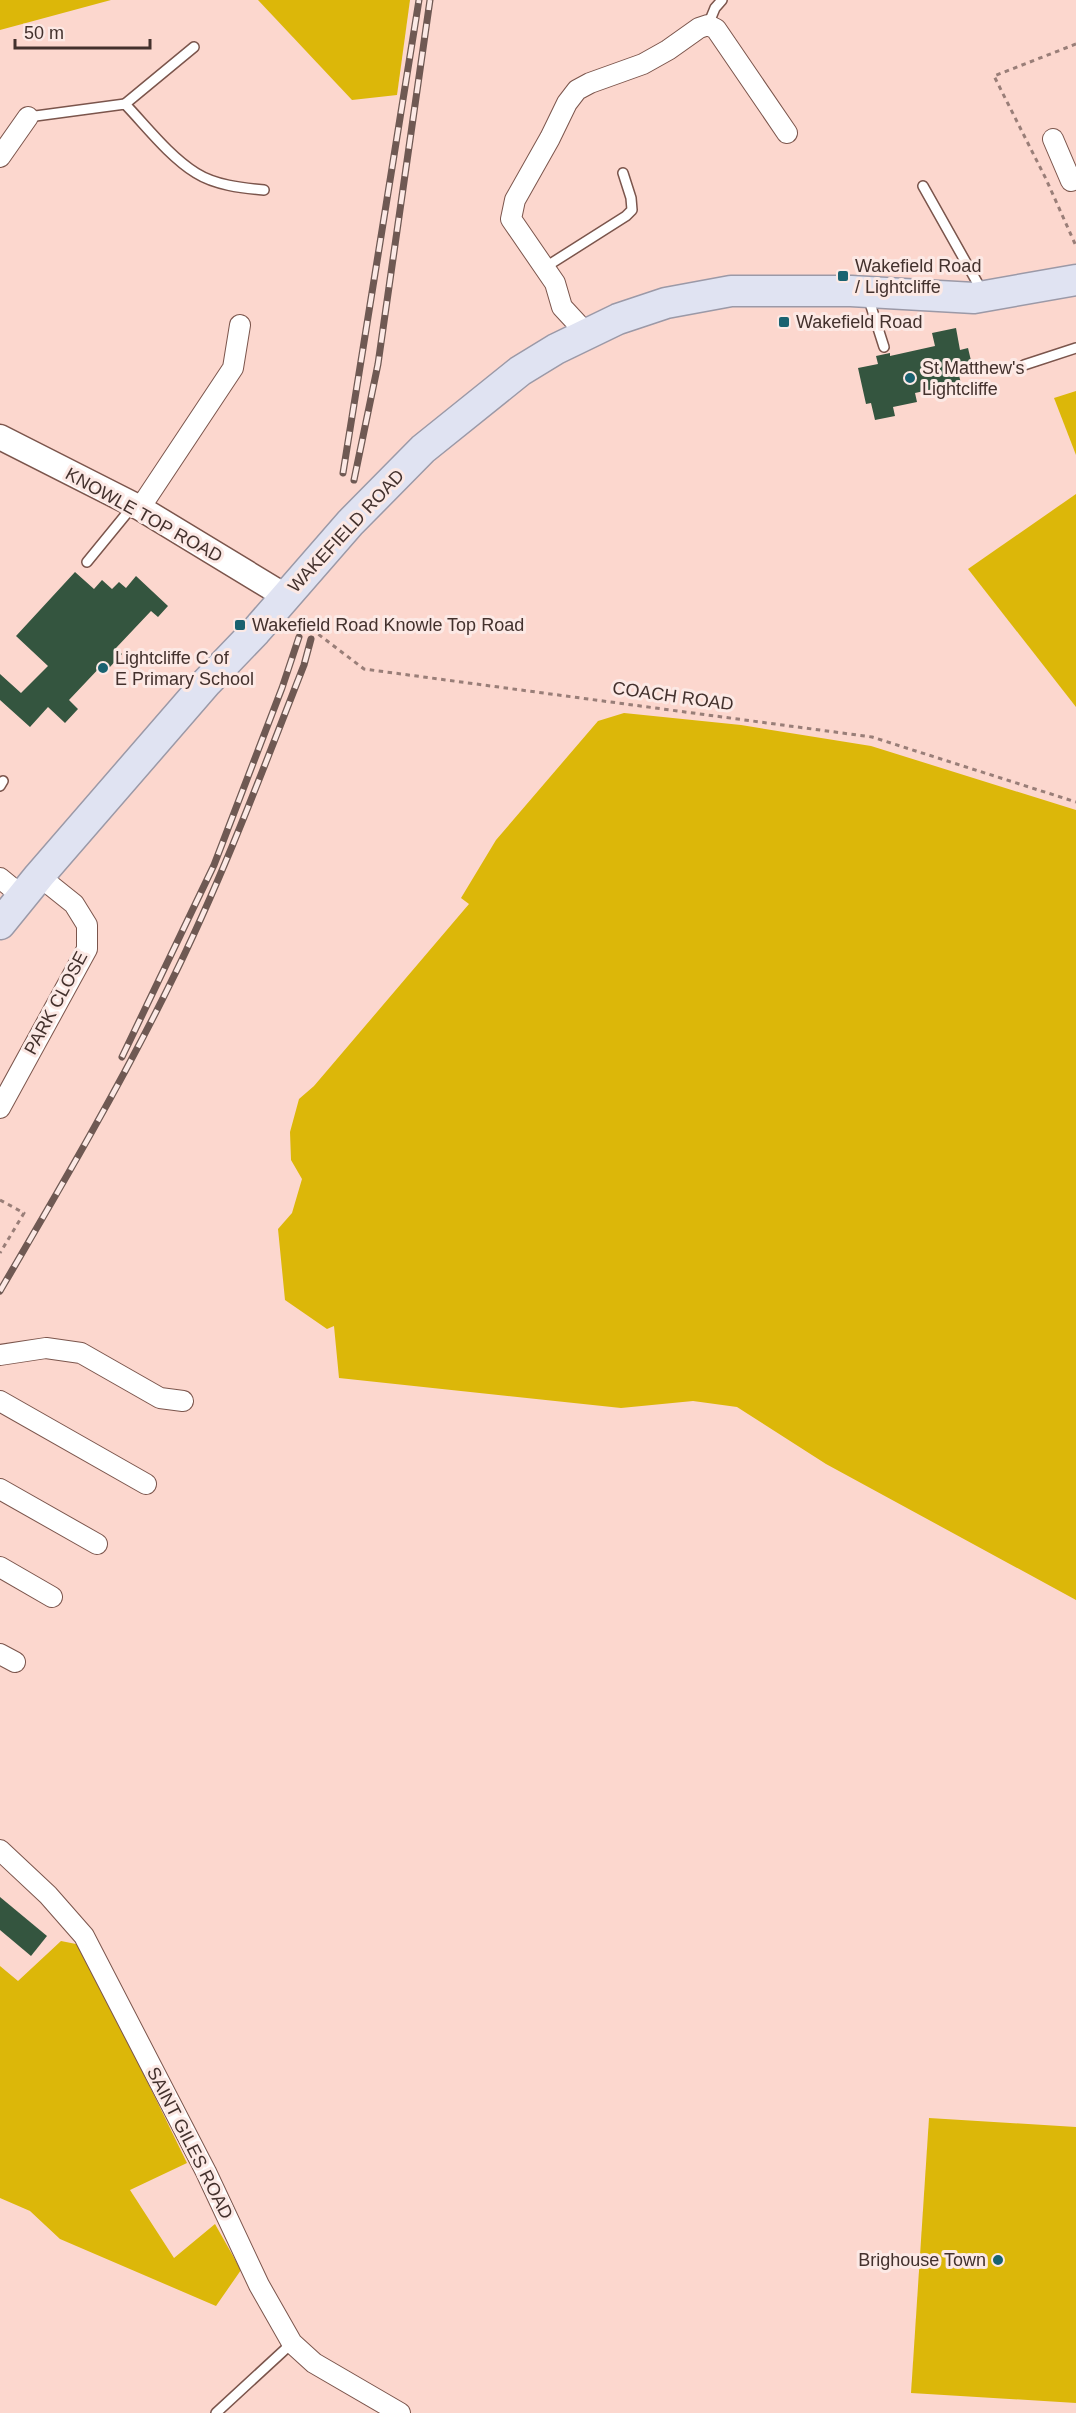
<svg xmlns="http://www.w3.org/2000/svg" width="1076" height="2413" viewBox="0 0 1076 2413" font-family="Arial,sans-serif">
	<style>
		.green { fill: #dcb709 }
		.building { fill: #34553f }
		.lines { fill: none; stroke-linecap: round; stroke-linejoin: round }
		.service-casing { stroke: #7b554c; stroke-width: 12 }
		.minor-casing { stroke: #7b554c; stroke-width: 22 }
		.tertiary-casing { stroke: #7b554c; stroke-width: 27 }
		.primary-casing { stroke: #9b99a7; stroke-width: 33 }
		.path { stroke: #997e78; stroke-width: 3; stroke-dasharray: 4.5 4.5; stroke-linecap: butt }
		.service { stroke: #fff; stroke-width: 9 }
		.minor { stroke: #fff; stroke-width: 20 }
		.tertiary { stroke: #fff; stroke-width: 24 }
		.primary { stroke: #e0e3f2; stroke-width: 30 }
		.rail-casing { stroke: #6f5953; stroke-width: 7 }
		.rail { stroke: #fce9e5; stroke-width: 4.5; stroke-dasharray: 14; stroke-linecap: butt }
		.poi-dot { fill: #196270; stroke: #fce9e5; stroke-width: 2 }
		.labels { text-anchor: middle; stroke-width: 6; stroke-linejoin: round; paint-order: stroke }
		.poi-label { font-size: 18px; fill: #43312d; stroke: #fce9e5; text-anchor: start }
		.street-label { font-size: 18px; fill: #43312d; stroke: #fce9e5 }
	</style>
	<rect width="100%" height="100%" fill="#fcd7ce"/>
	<g class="green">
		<path d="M0,0H111L0,30Z"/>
		<path d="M258,0H410L397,95L352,100Z"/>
		<path d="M1076,391V455L1054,398Z"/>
		<path d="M1076,494V707L968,569Z"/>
		<path d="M624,713L741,725L871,746L1076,810V1600L826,1464L737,1407L693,1401L621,1408L339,1378L334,1326L327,1329L285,1300L278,1229L292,1213L302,1179L291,1160L290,1132L299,1099L314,1086L469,904L461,898L496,840L598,721Z"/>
		<path d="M61,1941L81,1945L187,2163L130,2190L174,2258L215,2224L241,2270L216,2306L60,2239L30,2211L0,2198V1966L18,1981Z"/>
		<path d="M929,2118L1076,2127V2403L911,2393Z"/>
	</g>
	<g class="building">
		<path d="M956,328L960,350L968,348L973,369L958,372L961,383L915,393L917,402L893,407L895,416L875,420L871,403L866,404L858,368L878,364L876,356L890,353V356L935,346L932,333Z"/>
		<path d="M75,572L94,589L102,580L112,589L119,582L126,588L136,576L168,606L158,617L151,611L116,648L122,654L109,668L104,663L69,700L78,709L65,723L48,707L30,727L0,700V674L21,693L48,666L16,636Z"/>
		<path d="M0,1897L47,1936L31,1956L0,1930Z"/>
	</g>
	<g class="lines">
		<g class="service-casing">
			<g id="service">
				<path d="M708,25L715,8L722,0"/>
				<path d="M125,104L194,47"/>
				<path d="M28,117L125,104C147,127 169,156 196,173C215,185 241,188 264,190"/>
				<path d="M923,186L982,291"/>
				<path d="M544,268L626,216L632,210L631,198L623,173"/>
				<path d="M868,297L884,347"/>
				<path d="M1024,365L1076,348"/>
				<path d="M87,562L132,507"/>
				<path d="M0,786L3,781"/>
				<path d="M216,2413L292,2343"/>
			</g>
		</g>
		<g class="minor-casing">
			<g id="minor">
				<path d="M1053,139L1071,181L1076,179"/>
				<path d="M0,157L28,117"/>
				<path d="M587,334L562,307L555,283L511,219L515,200L550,138L567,103L577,90L590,83L643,64L668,50L699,28L708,25L716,29L787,133"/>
				<path d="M140,508L233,368L240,325"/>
				<path d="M0,878L22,896"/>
				<path d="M0,1108L87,949V925L74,904L39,876"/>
				<path d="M0,1355L46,1348L81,1353L160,1398L183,1401"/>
				<path d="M0,1401L146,1484"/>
				<path d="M0,1489L97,1544"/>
				<path d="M0,1567L52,1597"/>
				<path d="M0,1654L15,1662"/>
				<path d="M0,1850L48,1895L84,1936L206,2172L259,2285L292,2343L314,2363L400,2413"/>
			</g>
		</g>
		<g class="tertiary-casing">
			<path id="tertiary" d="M0,437L140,508L285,596"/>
		</g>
		<g class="primary-casing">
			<path id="primary" d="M0,924L39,876L207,682L256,631L350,523L423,449L520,371L556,349L618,319L666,303L731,291H851L974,298L1076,280"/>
		</g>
		<g class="path">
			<path d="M1076,44L994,76L1046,179L1076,246"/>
			<path d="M297,618L364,669L872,737L1076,802"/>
			<path d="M0,1200L24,1213L0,1253"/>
		</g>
		<use href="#service" class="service"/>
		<use href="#minor" class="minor"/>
		<use href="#tertiary" class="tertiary"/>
		<use href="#primary" class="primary"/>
		<g class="rail-casing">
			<g id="rail">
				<path d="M343,473L419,0"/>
				<path d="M354,480L378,364L430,0"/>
				<path d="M122,1057L214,865L282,688L299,637"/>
				<path d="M0,1291C59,1190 119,1088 171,982C222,879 262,772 304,665L311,639"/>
			</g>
		</g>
		<use href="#rail" class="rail"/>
	</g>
	<g class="poi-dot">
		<rect x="837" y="270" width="12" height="12" rx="3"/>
		<rect x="778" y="316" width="12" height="12" rx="3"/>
		<circle cx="910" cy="378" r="6"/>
		<rect x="234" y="619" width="12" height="12" rx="3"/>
		<circle cx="103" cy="668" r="6"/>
		<circle cx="998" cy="2260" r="6"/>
	</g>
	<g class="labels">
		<g class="poi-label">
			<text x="855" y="272">Wakefield Road<tspan x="855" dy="21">/ Lightcliffe</tspan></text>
			<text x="796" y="328">Wakefield Road</text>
			<text x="922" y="374">St Matthew's<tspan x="922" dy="21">Lightcliffe</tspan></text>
			<text x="252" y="631">Wakefield Road Knowle Top Road</text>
			<text x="115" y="664">Lightcliffe C of<tspan x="115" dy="21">E Primary School</tspan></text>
			<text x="986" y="2266" text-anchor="end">Brighouse Town</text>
		</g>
		<g class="street-label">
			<text transform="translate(144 515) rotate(29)" y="6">KNOWLE TOP ROAD</text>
			<text transform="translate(346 531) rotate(-47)" y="6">WAKEFIELD ROAD</text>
			<text transform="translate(673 696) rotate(8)" y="6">COACH ROAD</text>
			<text transform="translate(56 1003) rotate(-62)" y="6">PARK CLOSE</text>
			<text transform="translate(190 2143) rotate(63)" y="6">SAINT GILES ROAD</text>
		</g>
	</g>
	<path d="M15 39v9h135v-9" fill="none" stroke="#43312d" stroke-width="3"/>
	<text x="24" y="39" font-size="18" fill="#43312d" stroke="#fce9e5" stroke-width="4.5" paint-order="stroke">50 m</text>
</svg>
